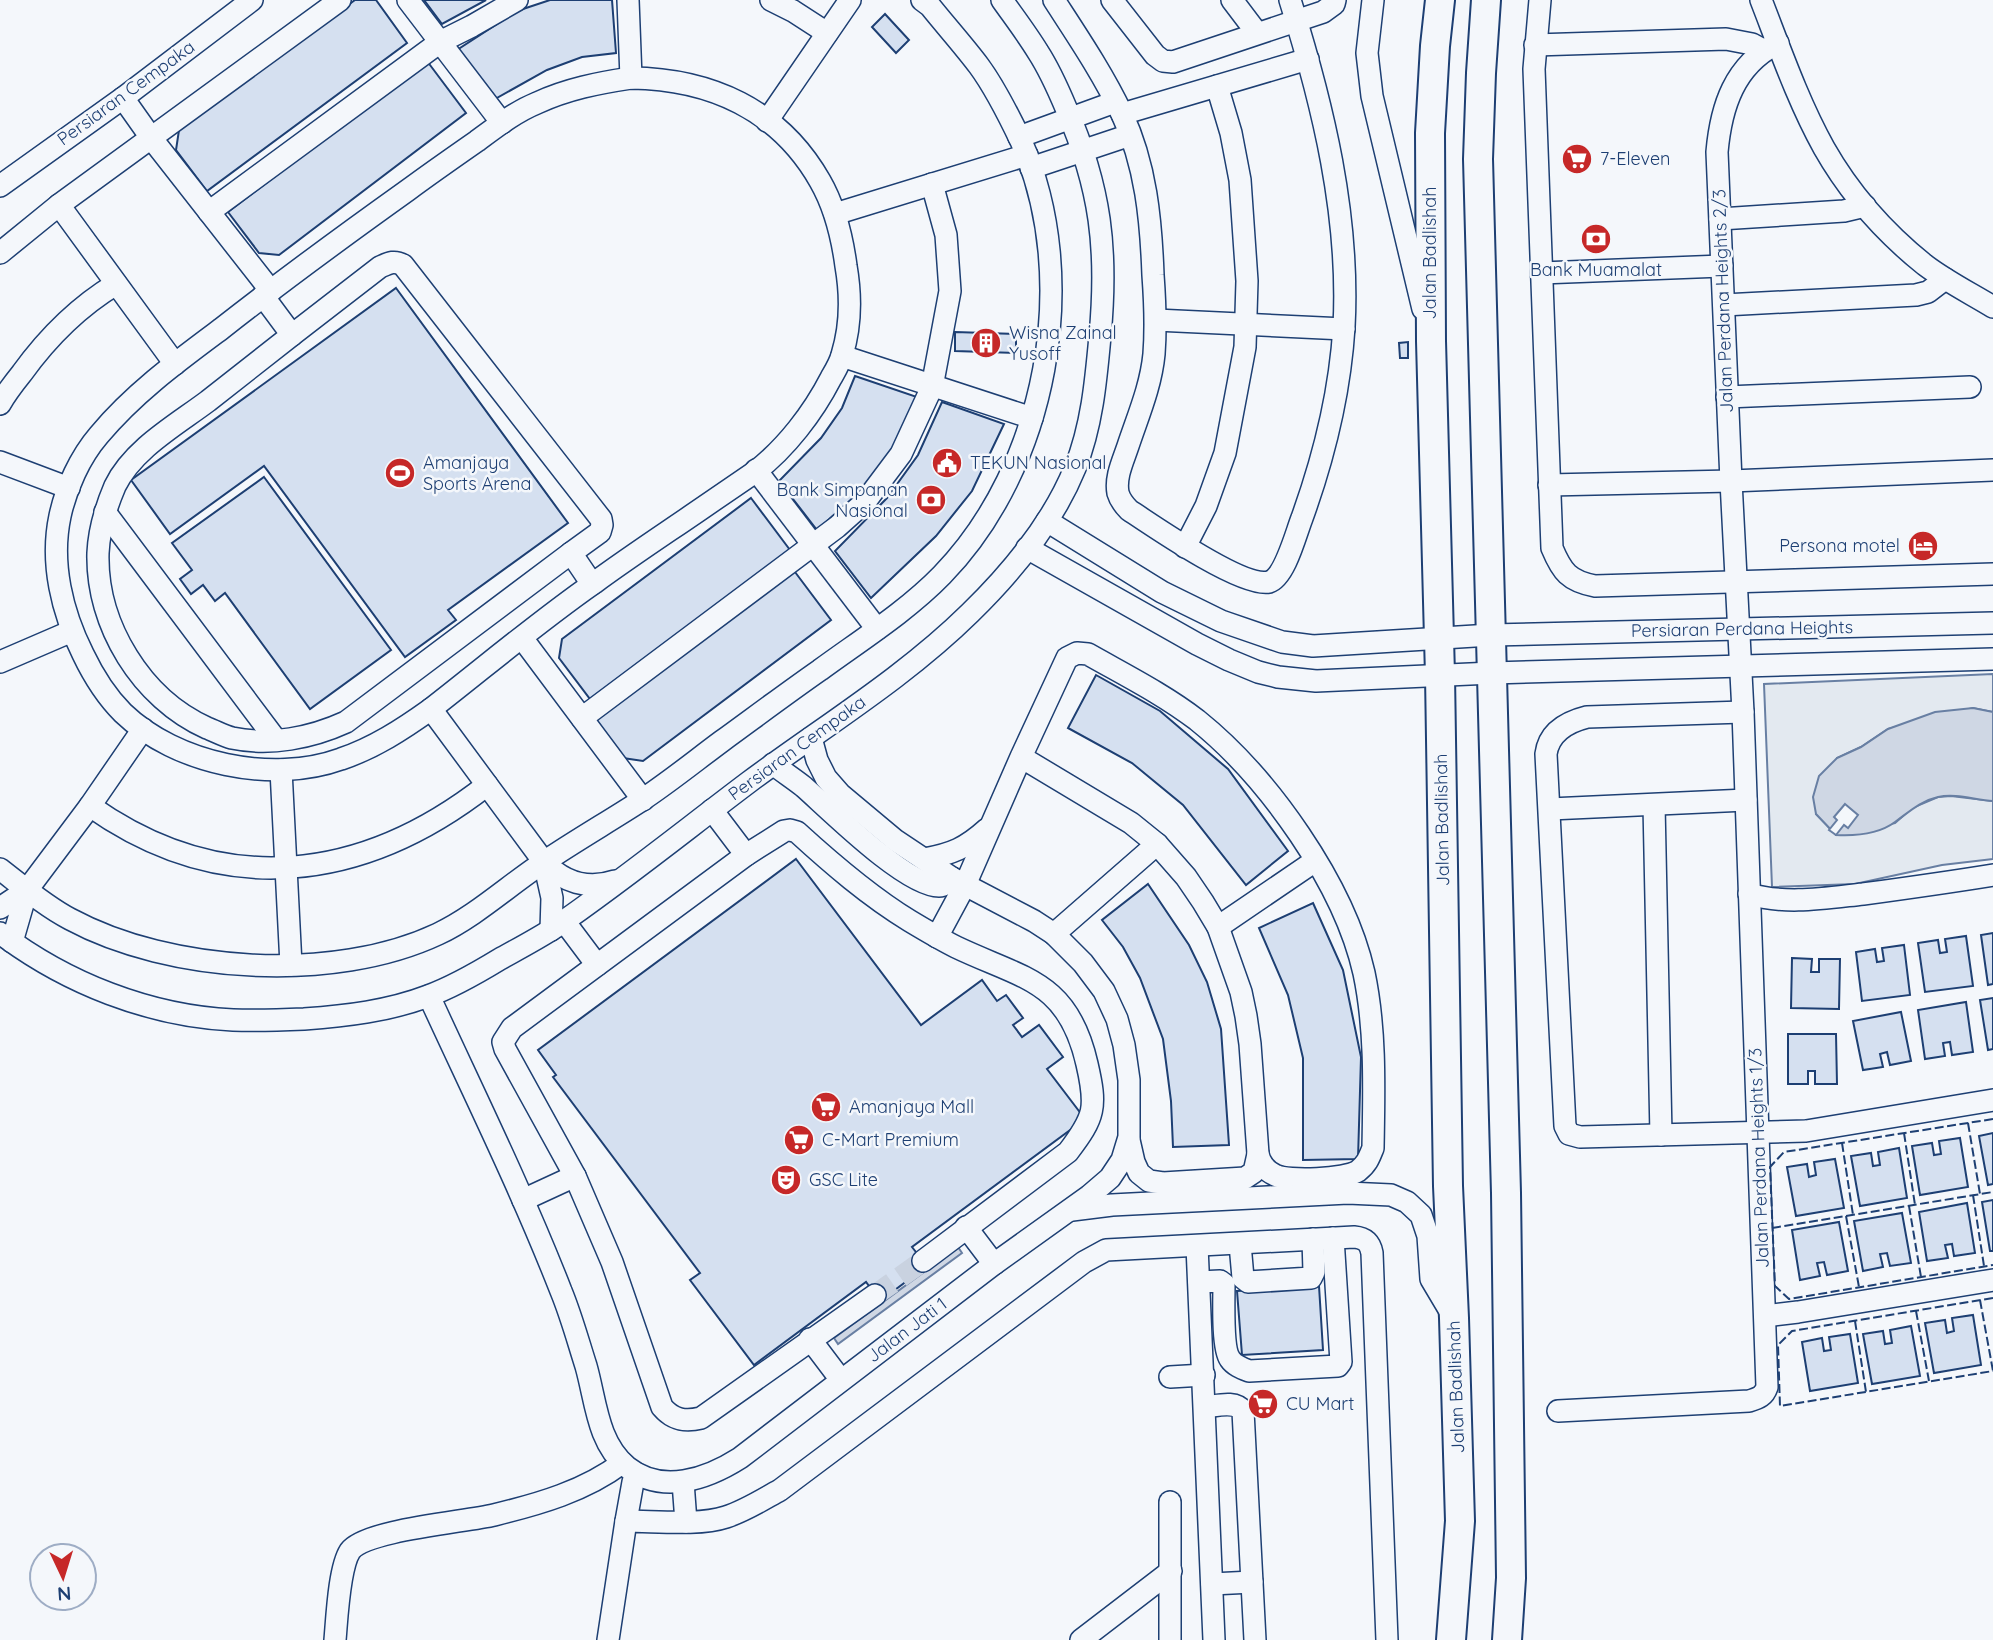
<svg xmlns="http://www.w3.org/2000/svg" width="1993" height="1640" viewBox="0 0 1993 1640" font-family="Quicksand,sans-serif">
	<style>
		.green { fill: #e3e9f0; stroke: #687fa3; stroke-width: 2 }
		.water { fill: #cfd7e4; stroke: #687fa3; stroke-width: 2 }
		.pier { fill: #f4f7fb; stroke: #687fa3; stroke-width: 2 }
		.building { fill: #d5e0f0; stroke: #1d3f73; stroke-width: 2 }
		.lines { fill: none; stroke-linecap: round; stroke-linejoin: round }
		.minor-tunnel { stroke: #c9d2e0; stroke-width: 21; stroke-dasharray: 21 10; stroke-linecap: butt }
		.minor-casing { stroke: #1d3f73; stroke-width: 24 }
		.major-casing { stroke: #1d3f73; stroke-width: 32 }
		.minor { stroke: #f4f7fb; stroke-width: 21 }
		.major { stroke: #f4f7fb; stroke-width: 28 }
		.fence { stroke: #1d3f73; stroke-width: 2; stroke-dasharray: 9 3.5; stroke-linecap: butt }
		.labels { text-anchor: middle; stroke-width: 5; stroke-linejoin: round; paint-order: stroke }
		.street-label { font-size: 18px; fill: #1d3f73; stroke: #f4f7fb }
		.poi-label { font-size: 18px; fill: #1d3f73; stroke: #f4f7fb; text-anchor: start }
	</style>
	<rect width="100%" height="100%" fill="#f4f7fb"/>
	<path class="green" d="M1993,674V712L1973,708L1888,729L1861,747L1837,758L1816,814L1836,835L1895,823L1912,808L1938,797L1951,796L1993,801V859L1942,865L1855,884L1772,887L1764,684Z"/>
	<g class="water">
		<path d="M1973,708L1993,712V801C1975,800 1956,793 1938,797C1920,801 1909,812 1895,822C1879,834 1856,836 1836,835L1816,814L1813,797L1819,776L1837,758L1861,747L1888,729L1935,712Z"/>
		<path d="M958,1247L962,1253L838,1344L834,1338Z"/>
	</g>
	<path class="pier" d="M1845,804L1858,815L1848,828L1844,825L1836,835L1829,830L1837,820L1834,817Z"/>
	<g class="building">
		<path d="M355,0H376L407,43L207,191L176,150L179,130Z"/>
		<path d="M424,0H486L442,24Z"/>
		<path d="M550,0H612L616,53L582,57L547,70L495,99L457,50L517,11Z"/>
		<path d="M885,14L909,40L896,53L872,27Z"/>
		<path d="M427,61L466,113L279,255L259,253L228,212Z"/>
		<path d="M396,288L568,523L448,610L456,620L405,657L264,466L170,534L131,480Z"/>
		<path d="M955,332L1016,334V353L955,351Z"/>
		<path d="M1408,342V358H1400L1399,343Z"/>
		<path d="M855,376L917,397L898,440L871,482L817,530L779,481L821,438L842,408Z"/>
		<path d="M942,402L1004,424L972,491L936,536L871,598L835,551L887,498L918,455Z"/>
		<path d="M264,477L391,650L310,709L225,593L215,601L203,585L191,594L180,579L192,570L172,543Z"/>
		<path d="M751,498L790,550L590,699L559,658L562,639Z"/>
		<path d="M792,568L831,620L643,761L623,758L592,717Z"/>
		<path d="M1096,675L1160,711L1228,769L1288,851L1246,885L1183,805L1132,763L1068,728Z"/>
		<path d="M796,859L921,1025L982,980L997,1001L1006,995L1023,1018L1013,1025L1022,1037L1039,1025L1063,1057L1047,1069L1085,1119L912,1247L927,1266L880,1301L866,1282L754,1365L690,1280L700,1273L553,1077L556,1075L538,1050Z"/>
		<path d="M1148,884L1189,945L1207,982L1221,1029L1229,1145L1173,1147L1171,1101L1163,1039L1140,978L1123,947L1102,920Z"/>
		<path d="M1313,903L1343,970L1361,1057L1358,1159L1303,1160V1058L1288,995L1259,928Z"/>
		<path d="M1993,933V984L1988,985L1981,935Z"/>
		<path d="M1966,936L1973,986L1925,992L1918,943L1938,940L1940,953L1947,952L1945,939Z"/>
		<path d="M1904,945L1910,995L1862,1001L1856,952L1875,949L1877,962L1884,961L1882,948Z"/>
		<path d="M1792,958L1812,959L1811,972H1819V959H1840L1839,1009L1791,1008Z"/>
		<path d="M1993,998V1049L1988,1050L1980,1000Z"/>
		<path d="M1966,1002L1973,1052L1952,1055L1950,1042L1943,1043L1945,1056L1925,1059L1918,1010Z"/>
		<path d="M1901,1012L1911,1061L1890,1065L1887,1052L1880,1054L1883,1067L1863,1070L1853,1021Z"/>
		<path d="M1788,1034H1836L1837,1084H1815V1071H1808V1084H1788Z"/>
		<path d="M1993,1133V1184L1988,1185L1979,1136Z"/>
		<path d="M1960,1138L1968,1187L1920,1195L1912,1146L1932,1143L1934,1155L1941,1154L1939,1141Z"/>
		<path d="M1899,1148L1907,1198L1860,1206L1851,1156L1871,1153L1873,1166L1880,1165L1878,1152Z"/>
		<path d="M1835,1159L1844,1208L1796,1216L1787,1167L1807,1164L1809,1177L1816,1175L1814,1162Z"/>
		<path d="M1993,1200V1251H1990L1982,1202Z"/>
		<path d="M1967,1203L1975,1253L1954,1256L1952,1244L1945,1245L1948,1258L1927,1261L1919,1212Z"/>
		<path d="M1902,1213L1911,1263L1890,1266L1887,1253L1880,1254L1883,1267L1863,1271L1854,1221Z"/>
		<path d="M1839,1222L1848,1271L1827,1275L1824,1262L1817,1263L1820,1276L1800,1280L1792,1230Z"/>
		<path d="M1319,1286L1323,1350L1242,1355L1237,1291Z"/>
		<path d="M1973,1315L1981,1365L1934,1373L1925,1323L1945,1320L1947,1333L1954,1331L1952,1318Z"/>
		<path d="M1911,1326L1920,1376L1872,1384L1863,1334L1883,1331L1885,1344L1892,1343L1890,1330Z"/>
		<path d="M1850,1334L1858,1383L1810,1391L1802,1342L1822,1338L1824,1351L1831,1350L1829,1337Z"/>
	</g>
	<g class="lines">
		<path class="minor-tunnel" d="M875,1295L923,1261"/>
		<g class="minor-casing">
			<g id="minor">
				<path d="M408,0L502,123"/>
				<path d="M628,0L631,78"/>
				<path d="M771,0L793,11L827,33"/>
				<path d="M1054,0C1078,37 1103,74 1122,114C1146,165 1151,220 1153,275C1155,302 1156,328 1154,354C1151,386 1138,416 1128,446C1123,461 1115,477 1118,493C1120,500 1124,505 1129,510C1153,526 1243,588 1269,582C1285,577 1296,533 1302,518C1324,457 1340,392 1344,327C1350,216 1323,105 1290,0"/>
				<path d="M1112,0L1155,55L1163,61L1173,62L1323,12L1334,4L1335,0"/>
				<path d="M1232,0L1257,33"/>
				<path d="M1373,0L1367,53L1372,96L1423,309"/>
				<path d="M1540,0L1534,69L1552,548C1562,572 1569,581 1595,586L1993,574"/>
				<path d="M1761,0C1780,49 1798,101 1824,148C1849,192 1885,233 1925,265C1946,281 1970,293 1993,307"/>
				<path d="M1535,45L1726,39L1752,44L1763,50"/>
				<path d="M631,78C710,79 779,109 820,181C835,207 842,236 846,266C851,295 851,326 842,355C840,363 835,371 831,378C813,413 786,448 755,472C736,485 717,498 698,511C663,535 628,558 594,583C538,622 485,667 431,709C403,729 374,748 341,759C272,784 176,764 123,713C106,696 93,675 83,654C62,612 50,563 60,516C66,488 80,457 99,435C134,393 178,361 221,329C282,281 345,235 408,190C431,173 454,157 477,141C496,127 515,112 537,103C567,89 598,83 631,78Z"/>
				<path d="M123,98L152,139L271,291"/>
				<path d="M1122,114L1308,59"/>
				<path d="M767,121L850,0"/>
				<path d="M1019,137L1115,102"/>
				<path d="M1031,168L1130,135"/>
				<path d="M0,186L123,98L252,0"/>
				<path d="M59,205L175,364"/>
				<path d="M209,212L440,42L472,26L517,0"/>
				<path d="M835,214L1027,155"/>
				<path d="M1720,219L1844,211L1865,206"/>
				<path d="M0,253L59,205L340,0"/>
				<path d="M1541,273L1722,266"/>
				<path d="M263,296L292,335C264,357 236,379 208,401C176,425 133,449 115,486C106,507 99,531 98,553C96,625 142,699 207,728C215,731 224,736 232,738C270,746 311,738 346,722L571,553"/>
				<path d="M1724,305L1916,295L1928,292L1945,279"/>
				<path d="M1156,320L1344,329"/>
				<path d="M292,335L380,267C389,263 394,260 403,265L601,519L602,525L600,532L571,553L592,584"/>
				<path d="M842,356L1032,418"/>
				<path d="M1727,397L1970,387"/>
				<path d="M0,404C6,393 14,383 22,373C48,337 78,307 116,284"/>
				<path d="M0,462L69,488"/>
				<path d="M756,470L877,629"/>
				<path d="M1549,485L1731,481L1993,470"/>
				<path d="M105,512L276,740"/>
				<path d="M1047,521L1162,592L1221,621L1282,642L1313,646L1491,635L1993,623"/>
				<path d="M1185,547L1206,506L1225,453L1245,347L1247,281L1240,180L1231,133L1217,86"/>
				<path d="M1027,548L1197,644L1229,660L1258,672L1278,677L1316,681L1492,673L1993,659"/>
				<path d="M522,638L643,800"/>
				<path d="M0,662L72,631"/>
				<path d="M431,709L544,862C563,882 588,890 615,881"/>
				<path d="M1743,712L1587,717C1567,722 1549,732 1546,754L1565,1126L1569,1134L1580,1137L1806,1131L1993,1100"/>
				<path d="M582,718L837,527L865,502L901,454L932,387L950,291L946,235L932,184"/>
				<path d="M773,764C783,772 794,779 804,787C830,810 906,886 939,886C945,886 948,882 952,878"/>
				<path d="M281,770L291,965"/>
				<path d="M1654,805L1661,1135"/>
				<path d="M90,806C223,900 363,882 487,785"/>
				<path d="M1550,809L1746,800"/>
				<path d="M712,810L746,855"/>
				<path d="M924,859C952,854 966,848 987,829"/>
				<path d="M544,862L552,898L551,930"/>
				<path d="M0,869C22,886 45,906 70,919C170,973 334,983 438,934C476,916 509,885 544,862C575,841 608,822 639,802C668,783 695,761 722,741C755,717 787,693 820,670C861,640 907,611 942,575C1047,467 1082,279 1021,141C1011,120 993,85 979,66C964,46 946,26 930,6L922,0"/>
				<path d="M1749,894C1786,905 1826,898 1863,894C1907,888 1950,882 1993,875"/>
				<path d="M0,908L27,890L90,806L143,729"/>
				<path d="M564,921L597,965"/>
				<path d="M1218,927L1315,861"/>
				<path d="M0,933C66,983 149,1016 233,1020C257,1021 281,1020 304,1019C346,1016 389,1011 428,996C453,987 477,973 500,959C518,949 537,939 554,928C621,882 684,831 749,782C823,727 904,678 970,613C1012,572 1053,522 1075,468C1092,426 1096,380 1100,336C1108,250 1101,188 1066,108C1058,89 1049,69 1038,52C1027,34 1014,17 1002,0"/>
				<path d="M1054,934L1157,844"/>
				<path d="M937,937L965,885L1021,757L1067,658L1077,653L1088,654C1125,675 1163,694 1197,720C1268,777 1344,884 1364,973C1376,1030 1374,1090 1373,1148C1369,1158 1367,1164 1358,1171C1346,1179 1288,1182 1275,1175C1266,1171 1260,1163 1258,1154L1250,1044L1246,1016L1241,992L1218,927L1203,902L1186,877L1157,844L1131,823L1021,757"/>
				<path d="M12,942L27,890"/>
				<path d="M429,996C474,1094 522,1191 561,1291C571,1315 578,1341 586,1366C596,1401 597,1442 627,1467C662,1495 707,1479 740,1458L994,1264L1089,1196L1110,1178L1122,1160L1129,1137V1080L1124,1045L1117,1019L1104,991L1083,963L1054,934L1034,921L952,878L895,840L840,794L826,778L817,760L811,738"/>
				<path d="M1129,1140L1134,1162L1139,1173L1149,1181L1163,1183L1245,1178L1254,1172L1258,1154"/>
				<path d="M523,1200L575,1176"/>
				<path d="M1072,1210L1112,1205L1348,1193L1391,1195L1407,1202L1421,1215L1428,1236L1431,1279L1453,1316"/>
				<path d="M966,1227L994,1264"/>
				<path d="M1240,1244L1243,1278L1248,1282L1311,1278L1314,1272L1313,1239"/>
				<path d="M1197,1246L1214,1640"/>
				<path d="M1199,1282L1220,1281L1224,1284C1224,1299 1222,1348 1230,1359C1234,1365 1241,1368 1249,1371L1338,1366L1341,1362L1333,1238"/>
				<path d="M875,1295L701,1418C685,1422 673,1420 662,1407L612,1262L575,1176L505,1049L503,1042L512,1028L746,855L784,831L790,830L797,832C832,864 869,896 910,921C925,930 940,939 956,947C1023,979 1068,980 1087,1064C1097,1107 1095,1117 1068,1152L923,1261"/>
				<path d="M1765,1316L1798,1312L1993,1280"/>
				<path d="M810,1339L841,1380"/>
				<path d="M1170,1377L1204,1375"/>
				<path d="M1205,1407C1217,1406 1235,1400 1243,1411L1255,1640"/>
				<path d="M1558,1411L1749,1401C1759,1398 1764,1396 1767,1387L1743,712L1731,481L1717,152C1721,107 1734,65 1778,43"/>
				<path d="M683,1482L686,1522"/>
				<path d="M626,1521L633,1482L637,1474"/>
				<path d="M1212,1584L1252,1582"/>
				<path d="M335,1640C337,1618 339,1568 350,1551C365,1530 465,1522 494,1515C539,1504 585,1491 622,1463"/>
				<path d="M608,1640L626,1521C655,1521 699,1526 726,1517C745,1511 762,1500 780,1490L1084,1262L1106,1250L1354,1237C1365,1238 1370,1242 1372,1253L1387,1640"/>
				<path d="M1081,1640L1171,1571"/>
				<path d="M1170,1640V1502"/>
			</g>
		</g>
		<g class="major-casing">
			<g id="major">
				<path d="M1440,0L1435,46L1430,133L1431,341L1440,675L1448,1186L1454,1318L1460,1521L1451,1640"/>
				<path d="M1486,0L1481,73L1478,159L1506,1193L1511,1578L1507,1640"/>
			</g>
		</g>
		<use href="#minor" class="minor"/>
		<use href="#major" class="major"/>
		<g class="fence">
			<path d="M1993,1119L1784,1152L1770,1167L1775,1286L1789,1299L1993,1265"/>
			<path d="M1968,1123L1980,1194"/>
			<path d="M1904,1133L1915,1205"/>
			<path d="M1842,1143L1853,1215"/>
			<path d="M1973,1195L1984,1266"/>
			<path d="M1909,1206L1921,1277"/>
			<path d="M1846,1216L1859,1287"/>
			<path d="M1772,1228L1993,1192"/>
			<path d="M1993,1298L1792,1331L1778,1345L1780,1406L1993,1371"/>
			<path d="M1980,1300L1993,1371"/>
			<path d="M1916,1311L1929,1381"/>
			<path d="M1855,1321L1866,1392"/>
		</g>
	</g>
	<defs>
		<g id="supermarket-disc" transform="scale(1.575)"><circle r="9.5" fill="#c62828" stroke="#f4f7fb"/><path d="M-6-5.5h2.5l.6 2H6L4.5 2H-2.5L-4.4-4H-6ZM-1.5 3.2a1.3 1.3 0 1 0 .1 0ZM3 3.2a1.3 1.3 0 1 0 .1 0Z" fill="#fff"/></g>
		<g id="bank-disc" transform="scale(1.575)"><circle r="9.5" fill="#c62828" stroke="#f4f7fb"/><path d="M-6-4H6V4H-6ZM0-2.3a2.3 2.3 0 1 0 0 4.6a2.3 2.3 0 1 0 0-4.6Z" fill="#fff"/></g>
		<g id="building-disc" transform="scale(1.575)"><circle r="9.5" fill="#c62828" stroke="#f4f7fb"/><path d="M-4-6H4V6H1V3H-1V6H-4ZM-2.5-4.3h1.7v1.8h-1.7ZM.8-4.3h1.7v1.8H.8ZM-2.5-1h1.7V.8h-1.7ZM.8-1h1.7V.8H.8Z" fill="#fff"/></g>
		<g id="civic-disc" transform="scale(1.575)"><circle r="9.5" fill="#c62828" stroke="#f4f7fb"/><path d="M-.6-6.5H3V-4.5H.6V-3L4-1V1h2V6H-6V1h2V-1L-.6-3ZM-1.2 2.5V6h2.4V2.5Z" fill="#fff"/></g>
		<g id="stadium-disc" transform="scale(1.575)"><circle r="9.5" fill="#c62828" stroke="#f4f7fb"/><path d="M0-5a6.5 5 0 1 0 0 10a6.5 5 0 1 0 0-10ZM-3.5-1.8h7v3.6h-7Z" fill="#fff"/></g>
		<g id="hotel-disc" transform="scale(1.575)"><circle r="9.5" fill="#c62828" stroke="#f4f7fb"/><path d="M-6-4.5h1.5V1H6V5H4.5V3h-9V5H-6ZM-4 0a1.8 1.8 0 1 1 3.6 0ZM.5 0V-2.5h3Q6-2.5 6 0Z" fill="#fff"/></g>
		<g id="theatre-disc" transform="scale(1.575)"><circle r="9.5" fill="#c62828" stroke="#f4f7fb"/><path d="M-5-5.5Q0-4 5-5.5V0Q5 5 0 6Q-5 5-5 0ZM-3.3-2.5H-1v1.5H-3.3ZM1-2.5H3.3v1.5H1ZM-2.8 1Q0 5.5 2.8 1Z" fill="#fff"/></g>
	</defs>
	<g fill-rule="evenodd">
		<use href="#supermarket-disc" x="1577" y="159"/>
		<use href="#bank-disc" x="1596" y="239"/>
		<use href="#building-disc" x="986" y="343"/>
		<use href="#civic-disc" x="947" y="463"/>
		<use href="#stadium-disc" x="400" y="473"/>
		<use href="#bank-disc" x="931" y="500"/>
		<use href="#hotel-disc" x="1923" y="546"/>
		<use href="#supermarket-disc" x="826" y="1107"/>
		<use href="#supermarket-disc" x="799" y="1140"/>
		<use href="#theatre-disc" x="786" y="1180"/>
		<use href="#supermarket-disc" x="1263" y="1404"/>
	</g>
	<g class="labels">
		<g class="street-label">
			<text transform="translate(126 93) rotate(-36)" y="6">Persiaran Cempaka</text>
			<text transform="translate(1430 253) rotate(-90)" y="6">Jalan Badlishah</text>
			<text transform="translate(1723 301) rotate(-92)" y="6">Jalan Perdana Heights 2/3</text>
			<text transform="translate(1742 629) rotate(-1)" y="6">Persiaran Perdana Heights</text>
			<text transform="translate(797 748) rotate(-36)" y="6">Persiaran Cempaka</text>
			<text transform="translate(1442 820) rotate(-91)" y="6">Jalan Badlishah</text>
			<text transform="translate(1759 1158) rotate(-92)" y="6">Jalan Perdana Heights 1/3</text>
			<text transform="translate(907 1330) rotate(-37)" y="6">Jalan Jati 1</text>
			<text transform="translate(1456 1387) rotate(-92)" y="6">Jalan Badlishah</text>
		</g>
		<g class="poi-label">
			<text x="1600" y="165">7-Eleven</text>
			<text x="1596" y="276" text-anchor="middle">Bank Muamalat</text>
			<text x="1009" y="339">Wisna Zainal<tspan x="1009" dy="21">Yusoff</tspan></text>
			<text x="423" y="469">Amanjaya<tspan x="423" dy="21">Sports Arena</tspan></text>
			<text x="970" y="469">TEKUN Nasional</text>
			<text x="908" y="496" text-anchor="end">Bank Simpanan<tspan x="908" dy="21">Nasional</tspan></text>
			<text x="1900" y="552" text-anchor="end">Persona motel</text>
			<text x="849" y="1113">Amanjaya Mall</text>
			<text x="822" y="1146">C-Mart Premium</text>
			<text x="809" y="1186">GSC Lite</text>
			<text x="1286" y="1410">CU Mart</text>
		</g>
	</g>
	<g transform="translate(63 1577) rotate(176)"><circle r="33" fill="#f4f7fb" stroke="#9eadc5" stroke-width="2"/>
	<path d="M0-5L12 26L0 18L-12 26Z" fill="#c62828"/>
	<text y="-10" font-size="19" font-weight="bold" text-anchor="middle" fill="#1d3f73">N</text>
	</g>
</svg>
